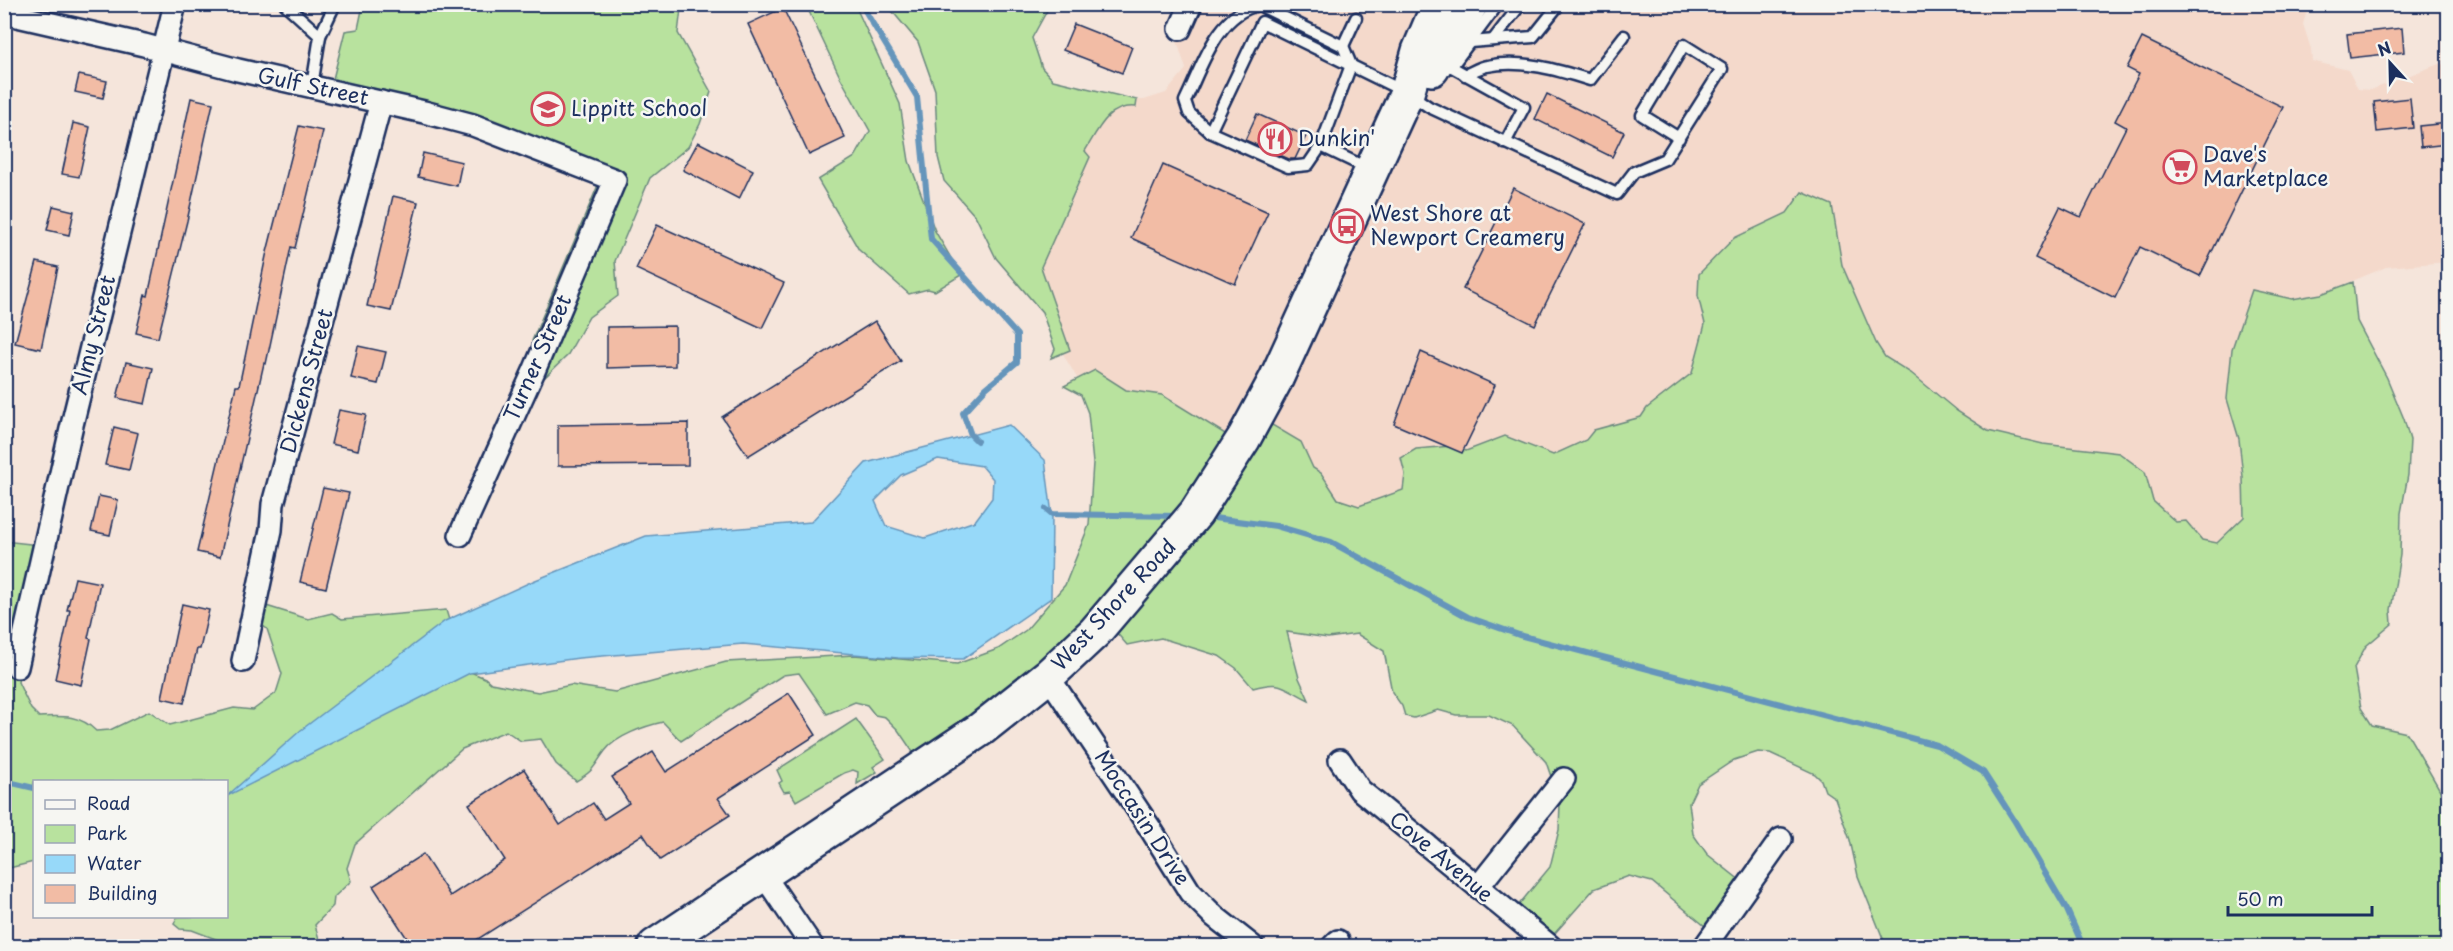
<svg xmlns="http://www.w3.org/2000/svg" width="2453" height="951" viewBox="0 0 2453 951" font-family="'Playpen Sans',sans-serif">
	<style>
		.built { fill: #f4d9cb }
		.green { fill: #b8e29e; stroke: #6a887e; stroke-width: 1.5 }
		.water { fill: #97d9f9; stroke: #6595bb; stroke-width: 1.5; fill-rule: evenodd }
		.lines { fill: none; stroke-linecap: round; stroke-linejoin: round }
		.stream { stroke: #6595bb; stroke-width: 6 }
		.building { fill: #f2bca5; stroke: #1b2f5e; stroke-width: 1.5 }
		.lane-casing { stroke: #1b2f5e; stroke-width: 15 }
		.street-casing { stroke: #1b2f5e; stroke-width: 26 }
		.primary-casing { stroke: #1b2f5e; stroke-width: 38 }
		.lane { stroke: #f6f6f2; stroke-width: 10 }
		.street { stroke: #f6f6f2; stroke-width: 21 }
		.primary { stroke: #f6f6f2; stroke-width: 33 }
		.labels { text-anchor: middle; stroke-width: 5; stroke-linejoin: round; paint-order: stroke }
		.street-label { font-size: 21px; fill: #1b2f5e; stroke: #f6f6f2 }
		.poi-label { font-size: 21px; fill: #1b2f5e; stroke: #f6f6f2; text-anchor: start }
	</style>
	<rect width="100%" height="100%" fill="#f5e5db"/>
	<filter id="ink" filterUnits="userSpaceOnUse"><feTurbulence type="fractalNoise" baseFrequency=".0167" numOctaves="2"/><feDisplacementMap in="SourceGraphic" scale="12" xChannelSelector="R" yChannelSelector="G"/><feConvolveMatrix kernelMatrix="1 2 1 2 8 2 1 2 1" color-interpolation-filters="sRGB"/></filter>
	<g filter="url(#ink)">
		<path class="built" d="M2309,4L2303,24L2311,49L2312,61L2348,70L2358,89L2371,90L2439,64L2448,65V262L2386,267L2321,294L2292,299L2252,291L2227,399L2239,439L2243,477L2244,517L2217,543L2202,540L2186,521L2176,522L2153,501L2145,472L1988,431L1957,411L1911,373L1885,357L1876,343L1842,265L1832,205L1787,213L1734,238L1698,296L1705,324L1692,373L1647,408L1641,417L1594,430L1586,440L1553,455L1506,436L1466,451L1452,446L1401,458L1405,474L1403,490L1359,506L1338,499L1321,473L1313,468L1301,442L1262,419L1243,445L1162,395L1126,390L1095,370L1077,378L1063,354L1070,350L1041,267L1090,158L1085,151L1107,115L1124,106L1136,107L1137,100H1144L1166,93L1186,69L1176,38L1190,5Z"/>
		<g class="green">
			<path d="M686,4L681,9L678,33L711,92L700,124L688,147L650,178L615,261L618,296L589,317L567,356L545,377L524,367L534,342L532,341L601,178L331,87L345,31L358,29L363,5Z"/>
			<path d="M806,5H855L900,104L909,161L935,231L961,275L935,291L928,289L909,294L859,250L818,180L855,157L870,131L840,77Z"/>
			<path d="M887,5H1050L1032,38L1042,68L1053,80L1137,100L1136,107C1108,104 1098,130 1085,151L1090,157L1041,267L1070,350L1051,358L1055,349L1042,312L996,258L976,217L944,181L938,157L935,90L918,42Z"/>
			<path d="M1123,5H1190L1183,8H1131Z"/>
			<path d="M1802,192L1832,205L1842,265L1876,343L1885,357L1911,373L1957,411L1988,431L2043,444L2119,453L2145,472L2153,501L2176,522L2186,521L2202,540L2217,543L2244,517L2243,477L2239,439L2227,399L2232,349L2252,290L2292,299L2321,294L2353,282L2357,321L2387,378L2404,419L2410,440L2408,475L2401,513L2400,555L2391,610L2392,624L2366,646L2354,668L2361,708L2372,725L2407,733L2448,804V946H1886L1858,876L1850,840L1835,798L1825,791L1821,780L1815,774L1770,753L1758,752L1734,760L1698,784L1689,803L1693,834L1707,854L1751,889L1718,937L1652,882L1629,876L1594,889L1548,941L1512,913L1550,867L1559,830L1560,803L1546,762L1513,726L1489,715H1456L1438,710L1414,718L1405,716L1402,706L1392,692L1384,651L1357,634L1328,638L1287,632L1299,678L1309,700C1283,688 1283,679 1253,688L1236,668L1219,656L1161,638L1127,645L1109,624L925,770L898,730L885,717L875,715L867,705L855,702L827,714L799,673L783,675L681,741L663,722C645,726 616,736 605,751C593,767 595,770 576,781L556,764L541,739L521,741L506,731L462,749L355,844L347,868L351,881L334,897L333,906L315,925L321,946H234L192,930L180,929L174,924L177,917L226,916V782H34V862L5,869L4,541L48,546L18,682L31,709L39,717C62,716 79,714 96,731L110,730L149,711L170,725L234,708L253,710L276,693L282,674L267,629L255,620L263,605L308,619L332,613L342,619L446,610L452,630L451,664L485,678L491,683L538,692L571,685L615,692L726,662L854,655L957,664L998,649L1026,630L1065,585L1089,525L1093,463L1088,413L1081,395L1064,386L1095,370L1126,390L1162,395L1243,445L1262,419L1301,442L1313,468L1321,473L1338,499L1359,506L1403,490L1405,474L1401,458L1416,449L1452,446L1466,451L1505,436L1553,455L1586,440L1594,430L1641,417L1647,408L1692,373L1705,324L1698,296L1699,274L1734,238L1787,213Z"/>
			<path d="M856,719L885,759L873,767L877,772L857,784L858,772L853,770L844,773L796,801L790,791L784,792L779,783L782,781L777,770Z"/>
		</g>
		<path class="water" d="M1009,425L1045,460L1052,515L1051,598L963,659L898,658L743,644L579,658L470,673L227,796L301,730L445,621L533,581L646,536L811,522L866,463ZM938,459L982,466L993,479L992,498L975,521L925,538L886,526L875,501L901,475Z"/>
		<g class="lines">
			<g class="stream">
				<path d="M861,4L917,97L931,239L1017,335V362L986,388L963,413L971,435L977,441"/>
				<path d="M1046,509L1052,514L1178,516"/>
				<path d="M1206,517L1276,526L1331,542L1468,617L1519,635L1937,745L1983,772L2014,820L2067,910L2083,946"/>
				<path d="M4,781L34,788"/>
			</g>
		</g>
		<g class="building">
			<path d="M783,8L845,138L809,155L748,24Z"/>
			<path d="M1074,24L1132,47L1122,73L1063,50Z"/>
			<path d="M2402,28L2404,52L2350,58L2347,34Z"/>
			<path d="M2142,38L2283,107L2200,276L2140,247L2115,298L2035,258L2060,207L2081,217L2126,127L2115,121L2139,74L2127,68Z"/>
			<path d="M79,75L107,81L103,98L75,92Z"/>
			<path d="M1547,94L1624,132L1612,157L1535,119Z"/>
			<path d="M191,98L213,103L187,221L158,338L136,333L145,295L148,296Z"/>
			<path d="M2410,98L2413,128L2377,132L2374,102Z"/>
			<path d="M1257,114L1306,136L1295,159H1289L1245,140Z"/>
			<path d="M73,123L90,127L79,177L62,174Z"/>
			<path d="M2448,123V144L2421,147L2419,126Z"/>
			<path d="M299,126L323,131L295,248L291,247L266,364L264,363L220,557L197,552L236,386H239L266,256Z"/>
			<path d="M698,142L753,170L739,199L683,170Z"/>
			<path d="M423,153L462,162L457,186L418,177Z"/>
			<path d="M1163,165L1268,212L1235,284L1131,238Z"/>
			<path d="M1513,188L1585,224L1535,325L1463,289Z"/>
			<path d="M393,196L418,202L391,311L367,306Z"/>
			<path d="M53,206L74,211L69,235L47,230Z"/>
			<path d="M657,225L784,283L762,328L636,269Z"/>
			<path d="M37,262L58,267L41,349L15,343Z"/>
			<path d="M875,321L901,361L748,456L722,417Z"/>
			<path d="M675,326V366L607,368V327Z"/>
			<path d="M358,346L386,352L378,384L351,378Z"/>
			<path d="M1421,352L1495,385L1462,453L1394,424Z"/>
			<path d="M126,362L153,368L145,404L117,398Z"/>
			<path d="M339,410L366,415L358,450L331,444Z"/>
			<path d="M688,423V465L558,466V425Z"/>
			<path d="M114,427L138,433L129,470L105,465Z"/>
			<path d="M323,488L349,493L326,588L300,582Z"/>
			<path d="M99,496L118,500L110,535L91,531Z"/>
			<path d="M75,578L100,583L88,638L91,639L81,685L55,679L70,610H67Z"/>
			<path d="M182,604L209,610L200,649H197L184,703L162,698Z"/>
			<path d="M789,693L816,735L718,798L730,815L660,860L643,834L467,946H412L373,886L423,854L450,896L505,860L469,804L524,769L560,825L593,803L604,819L629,803L612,777L653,752L666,772Z"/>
		</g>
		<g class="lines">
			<g class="lane-casing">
				<g id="lane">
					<path d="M285,4L320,36"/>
					<path d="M1259,5L1343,46L1351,65L1321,146L1308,165L1288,167L1210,132L1189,113L1185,101C1202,67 1217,13 1259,5Z"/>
					<path d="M1493,40L1521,4"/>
					<path d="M1470,42L1533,37L1557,7L1555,4"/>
					<path d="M1343,46L1356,18"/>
					<path d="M1441,61L1524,107L1505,143"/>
					<path d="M1451,67L1498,4"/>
					<path d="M1465,75C1472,72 1480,67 1487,66C1522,59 1558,70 1590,80L1624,36"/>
					<path d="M312,86L320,36L335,4"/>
					<path d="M1413,96L1429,107L1617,194L1634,172L1665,159L1722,69L1684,45L1642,115L1679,138"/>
					<path d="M1210,132L1262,22L1403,91"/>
					<path d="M1321,146L1369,169"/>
				</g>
			</g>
			<g class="street-casing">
				<g id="street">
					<path d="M4,13L144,45L238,70L424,112L473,125L615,180L534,371L460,535"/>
					<path d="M1180,29L1191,4"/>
					<path d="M243,661L271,530L273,504L381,102"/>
					<path d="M17,667L71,429L175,4"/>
					<path d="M1048,676L1150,828L1190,892L1214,916L1252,946"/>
					<path d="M1340,760L1360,790L1550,946"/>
					<path d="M763,874L812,946"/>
					<path d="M1478,887L1564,779"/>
					<path d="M1333,946L1338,941"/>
					<path d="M1705,946L1781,839"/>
				</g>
			</g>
			<g class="primary-casing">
				<g id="primary">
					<path d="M1432,69L1471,4"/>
					<path d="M655,946L981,729L1048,676L1095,632L1196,513L1244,438L1276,379L1407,93L1419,51L1439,4"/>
				</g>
			</g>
			<use href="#lane" class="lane"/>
			<use href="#street" class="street"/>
			<use href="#primary" class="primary"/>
		</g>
	</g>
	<defs>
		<g id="school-ring" transform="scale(1.725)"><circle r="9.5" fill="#f6f6f2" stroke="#d1495b" stroke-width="1.5"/><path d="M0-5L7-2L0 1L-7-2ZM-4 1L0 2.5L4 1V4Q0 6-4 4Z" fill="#d1495b"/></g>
		<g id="restaurant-ring" transform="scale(1.725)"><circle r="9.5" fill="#f6f6f2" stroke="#d1495b" stroke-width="1.5"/><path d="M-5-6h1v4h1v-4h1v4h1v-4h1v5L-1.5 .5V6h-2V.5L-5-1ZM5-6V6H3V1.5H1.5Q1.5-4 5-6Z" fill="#d1495b"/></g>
		<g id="supermarket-ring" transform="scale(1.725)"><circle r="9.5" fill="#f6f6f2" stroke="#d1495b" stroke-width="1.5"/><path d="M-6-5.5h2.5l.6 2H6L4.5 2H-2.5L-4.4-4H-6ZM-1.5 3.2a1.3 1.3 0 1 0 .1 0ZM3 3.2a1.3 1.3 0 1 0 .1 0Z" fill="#d1495b"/></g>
		<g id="bus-ring" transform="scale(1.725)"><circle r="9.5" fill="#f6f6f2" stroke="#d1495b" stroke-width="1.5"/><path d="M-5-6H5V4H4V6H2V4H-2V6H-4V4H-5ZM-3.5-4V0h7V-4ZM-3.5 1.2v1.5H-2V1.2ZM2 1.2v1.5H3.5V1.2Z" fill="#d1495b"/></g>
	</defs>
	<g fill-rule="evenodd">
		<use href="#school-ring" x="548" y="109"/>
		<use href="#restaurant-ring" x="1275" y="139"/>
		<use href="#supermarket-ring" x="2180" y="167"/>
		<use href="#bus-ring" x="1347" y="226"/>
	</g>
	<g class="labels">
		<g class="street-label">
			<text transform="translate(313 87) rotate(12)" y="7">Gulf Street</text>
			<text transform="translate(94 335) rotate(-76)" y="7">Almy Street</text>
			<text transform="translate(538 358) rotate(-66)" y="7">Turner Street</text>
			<text transform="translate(307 381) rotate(-75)" y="7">Dickens Street</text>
			<text transform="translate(1114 605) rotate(-47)" y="7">West Shore Road</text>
			<text transform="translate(1142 818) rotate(57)" y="7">Moccasin Drive</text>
			<text transform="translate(1441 857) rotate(40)" y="7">Cove Avenue</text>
		</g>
		<g class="poi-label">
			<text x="571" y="116">Lippitt School</text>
			<text x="1298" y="146">Dunkin'</text>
			<text x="2203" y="162">Dave's<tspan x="2203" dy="24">Marketplace</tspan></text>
			<text x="1370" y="221">West Shore at<tspan x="1370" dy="24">Newport Creamery</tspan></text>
		</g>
	</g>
	<rect width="2453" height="951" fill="none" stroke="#f6f6f2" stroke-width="24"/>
	<rect x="12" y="12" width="2429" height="927" fill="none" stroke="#1b2f5e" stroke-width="2" filter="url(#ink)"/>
	<rect x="33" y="780" width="195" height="138" fill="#f6f6f2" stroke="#9ea6b7" stroke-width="1.5"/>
	<rect x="45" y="800" width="30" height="9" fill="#f6f6f2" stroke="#9ea6b7" stroke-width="1.5"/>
	<text x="87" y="810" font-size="18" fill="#1b2f5e">Road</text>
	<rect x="45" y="825" width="30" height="18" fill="#b8e29e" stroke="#9ea6b7" stroke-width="1.5"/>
	<text x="87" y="840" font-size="18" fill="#1b2f5e">Park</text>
	<rect x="45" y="855" width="30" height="18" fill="#97d9f9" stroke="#9ea6b7" stroke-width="1.5"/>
	<text x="87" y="870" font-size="18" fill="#1b2f5e">Water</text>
	<rect x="45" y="885" width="30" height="18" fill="#f2bca5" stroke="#9ea6b7" stroke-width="1.5"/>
	<text x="87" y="900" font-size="18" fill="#1b2f5e">Building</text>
	<g transform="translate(2390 63) rotate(338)" stroke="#f6f6f2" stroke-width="4.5" paint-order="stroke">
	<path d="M0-4.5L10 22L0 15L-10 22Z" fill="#1b2f5e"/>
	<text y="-9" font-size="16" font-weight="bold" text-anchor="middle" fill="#1b2f5e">N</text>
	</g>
	<path d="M2228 906v9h144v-9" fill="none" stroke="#1b2f5e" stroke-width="3"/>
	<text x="2237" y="906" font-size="18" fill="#1b2f5e" stroke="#f6f6f2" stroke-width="4.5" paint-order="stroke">50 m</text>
</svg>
